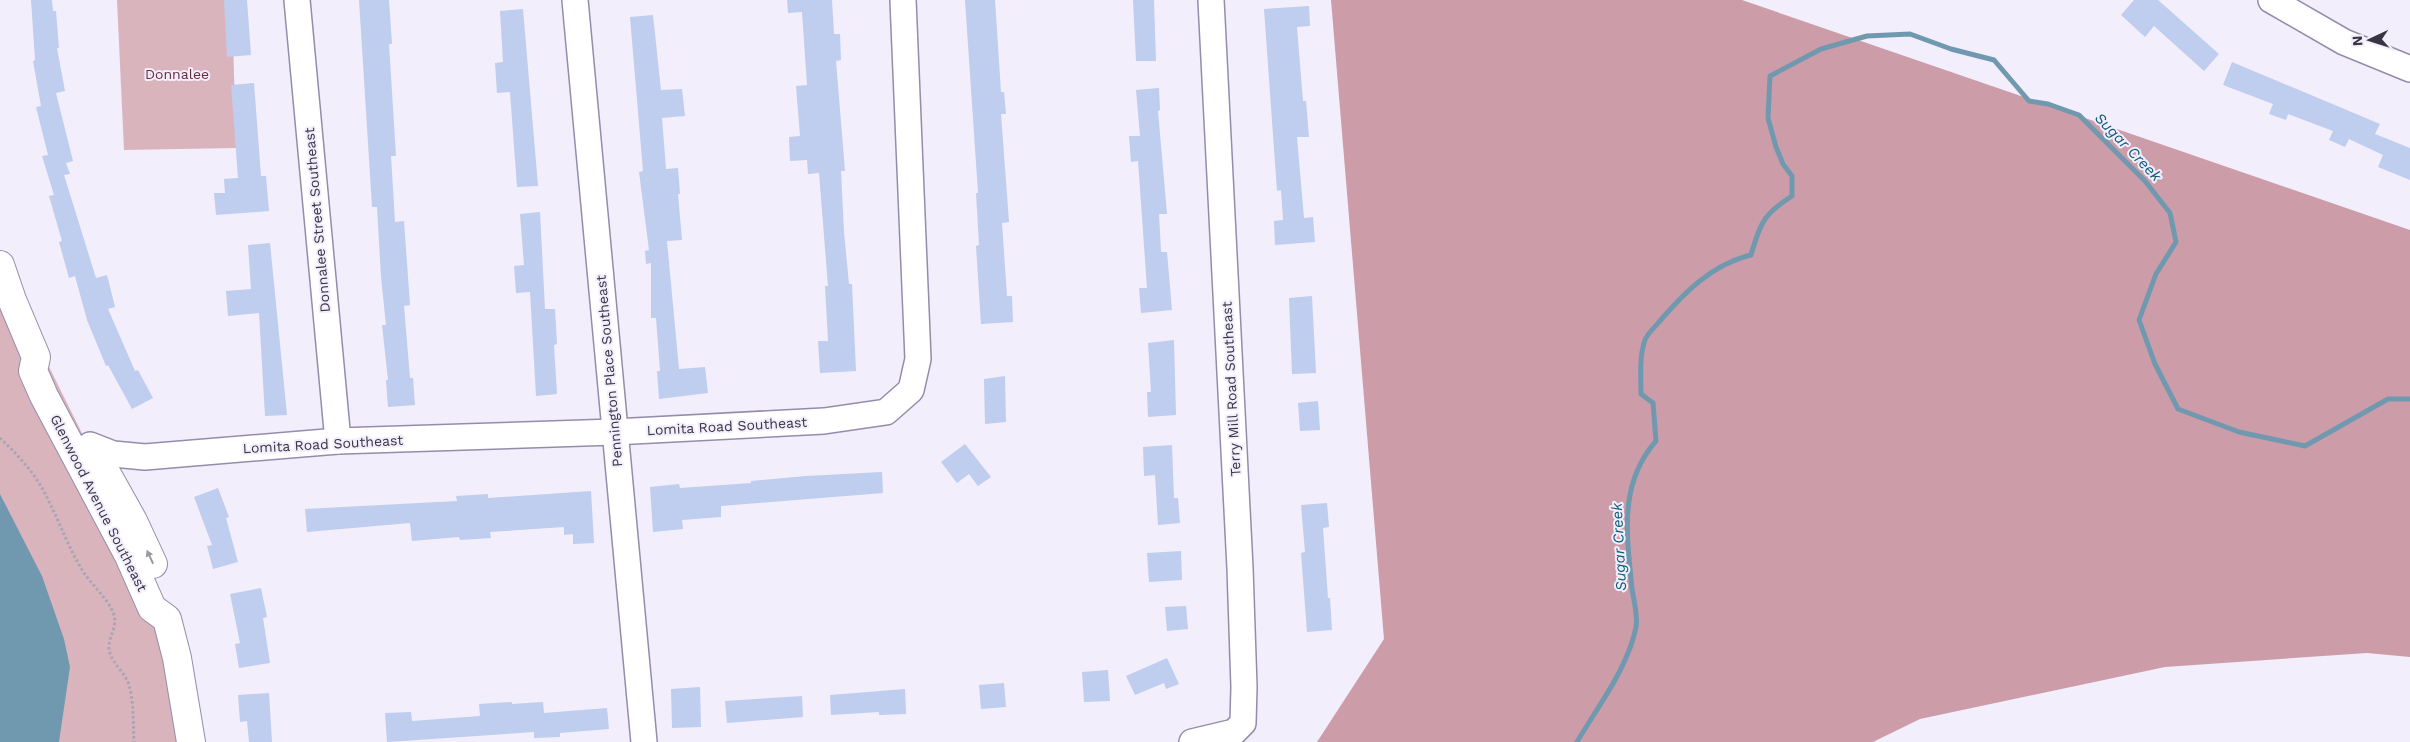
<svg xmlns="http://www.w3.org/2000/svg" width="2410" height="742" viewBox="0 0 2410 742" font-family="'Work Sans',sans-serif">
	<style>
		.green { fill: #dab4bd }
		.forest { fill: #cc9da8 }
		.water { fill: #7099b0 }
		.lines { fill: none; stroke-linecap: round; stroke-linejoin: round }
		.stream { stroke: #7099b0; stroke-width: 5 }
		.building { fill: #bfcdee }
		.minor-casing { stroke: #958cac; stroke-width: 28 }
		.major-casing { stroke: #958cac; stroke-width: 30 }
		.path { stroke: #a8a4b2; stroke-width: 3; stroke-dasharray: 2.5 2.5; stroke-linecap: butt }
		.minor { stroke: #fff; stroke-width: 25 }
		.major { stroke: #fff; stroke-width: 28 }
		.oneway { fill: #9c9aa1 }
		.labels { text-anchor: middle; stroke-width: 4; stroke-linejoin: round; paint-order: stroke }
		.park-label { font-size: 14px; fill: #662c3d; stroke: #f2eefc }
		.street-label { font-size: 14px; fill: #393543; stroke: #f2eefc }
		.water-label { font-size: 15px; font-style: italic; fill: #0d597a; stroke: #f2eefc }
	</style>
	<rect width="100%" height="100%" fill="#f2eefc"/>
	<g class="green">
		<path d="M117,0H232L236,148L124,150Z"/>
		<path d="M0,268L184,639L186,742H0Z"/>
	</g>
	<path class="forest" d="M1331,0H1742L2410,230V657L2367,653L2165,667L1920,719L1873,742H1317L1384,639Z"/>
	<path class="water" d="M0,494L42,576L64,639L70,667L59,742H0Z"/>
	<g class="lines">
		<path class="stream" d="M1577,742C1598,706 1628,668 1636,627C1638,616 1634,601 1632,589C1627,536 1618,484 1656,441L1653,403L1641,394C1641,377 1639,357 1645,340C1647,334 1655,327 1659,322C1684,293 1712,264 1751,255C1760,223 1764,214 1792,196V176L1783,164L1776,147L1768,118L1770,76L1821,49L1867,36L1910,34L1951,49L1994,60L2029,101L2048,104L2079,115L2145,181L2170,213L2176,242L2156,274L2139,320L2155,364L2178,409L2239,432L2305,446L2388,399H2410"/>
	</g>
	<g class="building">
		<path d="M31,0H52L53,11H56L59,48H57L65,91L56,93L73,161L66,163L70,174L64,175L96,278L107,275L115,307L108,309L135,371L138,370L153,398L132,409L108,365L106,366L87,320L75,276L69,278L59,242L62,241L49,196L54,195L42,156L48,155L36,107L41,106L33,61L35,60Z"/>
		<path d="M224,0H247L251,55L227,57Z"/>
		<path d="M359,0H389L392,44H389L396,156H391L395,222L404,221L410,305L404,306L410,378H413L415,405L388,407L386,380H388L382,325H386L381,277L377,207H372Z"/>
		<path d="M787,0H832L834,34H840L841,60L836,61L845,171H841L844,232L849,284H852L856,371L820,373L818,341H828L825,286H828L819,173L808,174L807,160L790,161L789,137L800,136L796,86L807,85L802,12L788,13Z"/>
		<path d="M965,0H995L1001,92H1004L1006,114H1001L1009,222L1002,223L1007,296H1012L1013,322L981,324L976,246L979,245L976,193H978Z"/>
		<path d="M1133,0H1154L1156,61H1136Z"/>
		<path d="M2134,0H2158L2219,54L2204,71L2154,26L2145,37L2121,15Z"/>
		<path d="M1309,6L1310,26L1297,27L1303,101H1306L1309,137H1297L1304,218L1313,217L1315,242L1275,245L1274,221L1283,220L1281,190L1277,191L1264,9Z"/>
		<path d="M523,9L538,186L517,187L510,92L497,93L495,63L503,62L500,11Z"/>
		<path d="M653,15L661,90L682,89L685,116L662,118L666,169L678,168L680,194H678L682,240L667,241L679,369L705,367L708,393L659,399L657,371H660L656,318H651V263L646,264L645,251L649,250L639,172L643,171L630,17Z"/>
		<path d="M2232,62L2380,124L2375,134L2410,148V180L2378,167L2383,155L2349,139L2345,147L2329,140L2333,131L2288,114L2286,120L2269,114L2273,104L2223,85Z"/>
		<path d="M254,83L261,176H266L269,211L216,215L214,193H225L224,179L238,178L231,85Z"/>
		<path d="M1159,88L1160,110L1158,111L1167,214H1159L1161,252H1167L1172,310L1141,313L1139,288H1147L1138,161L1131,162L1129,136H1140L1136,90Z"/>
		<path d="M540,212L545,309H555L557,344L554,345L557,394L536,396L530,292L516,293L514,266L524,265L520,214Z"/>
		<path d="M270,243L287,415L265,416L259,313L228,316L226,291L251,289L248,245Z"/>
		<path d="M1312,296L1316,373L1292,374L1289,298Z"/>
		<path d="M1174,340L1176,415L1148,417L1147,392H1151L1148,343Z"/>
		<path d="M1005,376L1006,422L985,424L984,379Z"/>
		<path d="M1318,401L1320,430L1300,431L1298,403Z"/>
		<path d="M965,444L991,477L978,486L969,474L957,483L941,462Z"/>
		<path d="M1172,445L1174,498H1178L1180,523L1158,525L1155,475L1144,476L1143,447Z"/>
		<path d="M882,472L883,493L721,506V517L682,520L683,529L653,532L650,487L679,484L680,488L751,483V481L806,476Z"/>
		<path d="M218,488L229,517L226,518L238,562L213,569L207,546L212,545L194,497Z"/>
		<path d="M591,491L594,543L573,544V534L564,535V527L490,532L491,538L460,540L459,537L412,541L410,523L307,532L305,509L457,501L456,496L488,494V498Z"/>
		<path d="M1327,503L1329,527L1323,528L1328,598H1330L1332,630L1307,632L1301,553L1305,552L1301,505Z"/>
		<path d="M1181,551L1182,580L1149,582L1147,553Z"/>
		<path d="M261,588L267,617L263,618L270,663L239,668L235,644L240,643L230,594Z"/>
		<path d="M1186,606L1188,629L1167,631L1165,607Z"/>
		<path d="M1167,658L1179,684L1166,689L1164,683L1135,695L1126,676Z"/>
		<path d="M1108,670L1110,701L1084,702L1082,672Z"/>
		<path d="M1004,683L1006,707L981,709L979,685Z"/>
		<path d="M700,687L701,727L672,728L671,689Z"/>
		<path d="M905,689L906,714L879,715V712L831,715L830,695Z"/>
		<path d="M269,693L272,742H249L247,721L240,722L238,695Z"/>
		<path d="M802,696L803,717L727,723L725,701Z"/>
		<path d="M512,702V704L543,702L544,713L607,708L609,729L560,733V737L534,738V732L387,742L385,713L411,712L412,721L480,716L479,704Z"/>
	</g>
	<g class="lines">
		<g class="minor-casing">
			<g id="minor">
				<path d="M297,0L338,441"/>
				<path d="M575,0L644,742"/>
				<path d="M2271,0L2344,42L2410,69"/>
				<path d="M90,445L113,454L145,457L338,441L614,432L824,421L886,412L911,390L918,359L903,0"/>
				<path d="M1192,742L1234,732L1243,723L1244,687L1240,568L1211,0"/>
			</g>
		</g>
		<g class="major-casing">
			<g id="major">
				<path d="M0,265L12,300L36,357L33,371L44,396L129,556L152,608L167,619L177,658L191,742"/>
				<path d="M104,469L133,521L153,564"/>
			</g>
		</g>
		<path class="path" d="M0,438C15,452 32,470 42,488C57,515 67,546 84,573C93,586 106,597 113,612C119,626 108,636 109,649C111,663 125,672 129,685C134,703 133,723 134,742"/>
		<use href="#minor" class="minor"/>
		<use href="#major" class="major"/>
	</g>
	<defs><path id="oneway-solid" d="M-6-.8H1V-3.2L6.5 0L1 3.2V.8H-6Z" transform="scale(1.25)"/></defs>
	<use class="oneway" href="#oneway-solid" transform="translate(150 557) rotate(-115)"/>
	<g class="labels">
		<g class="park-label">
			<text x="177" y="79">Donnalee</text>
		</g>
		<g class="street-label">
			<text transform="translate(317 220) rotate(-95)" y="5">Donnalee Street Southeast</text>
			<text transform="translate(609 371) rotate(-95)" y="5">Pennington Place Southeast</text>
			<text transform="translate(1231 389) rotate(-93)" y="5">Terry Mill Road Southeast</text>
			<text transform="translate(727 426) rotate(-3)" y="5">Lomita Road Southeast</text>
			<text transform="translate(323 444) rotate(-3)" y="5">Lomita Road Southeast</text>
			<text transform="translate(99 503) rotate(63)" y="5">Glenwood Avenue Southeast</text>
		</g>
		<g class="water-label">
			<text transform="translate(2128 147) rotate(46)" y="5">Sugar Creek</text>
			<text transform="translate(1619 547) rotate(-93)" y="5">Sugar Creek</text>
		</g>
	</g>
	<g transform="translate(2370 40) rotate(266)" stroke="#f2eefc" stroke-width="4" paint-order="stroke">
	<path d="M0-4L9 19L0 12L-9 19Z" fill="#393543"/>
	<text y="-8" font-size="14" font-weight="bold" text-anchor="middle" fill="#393543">N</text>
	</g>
</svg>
